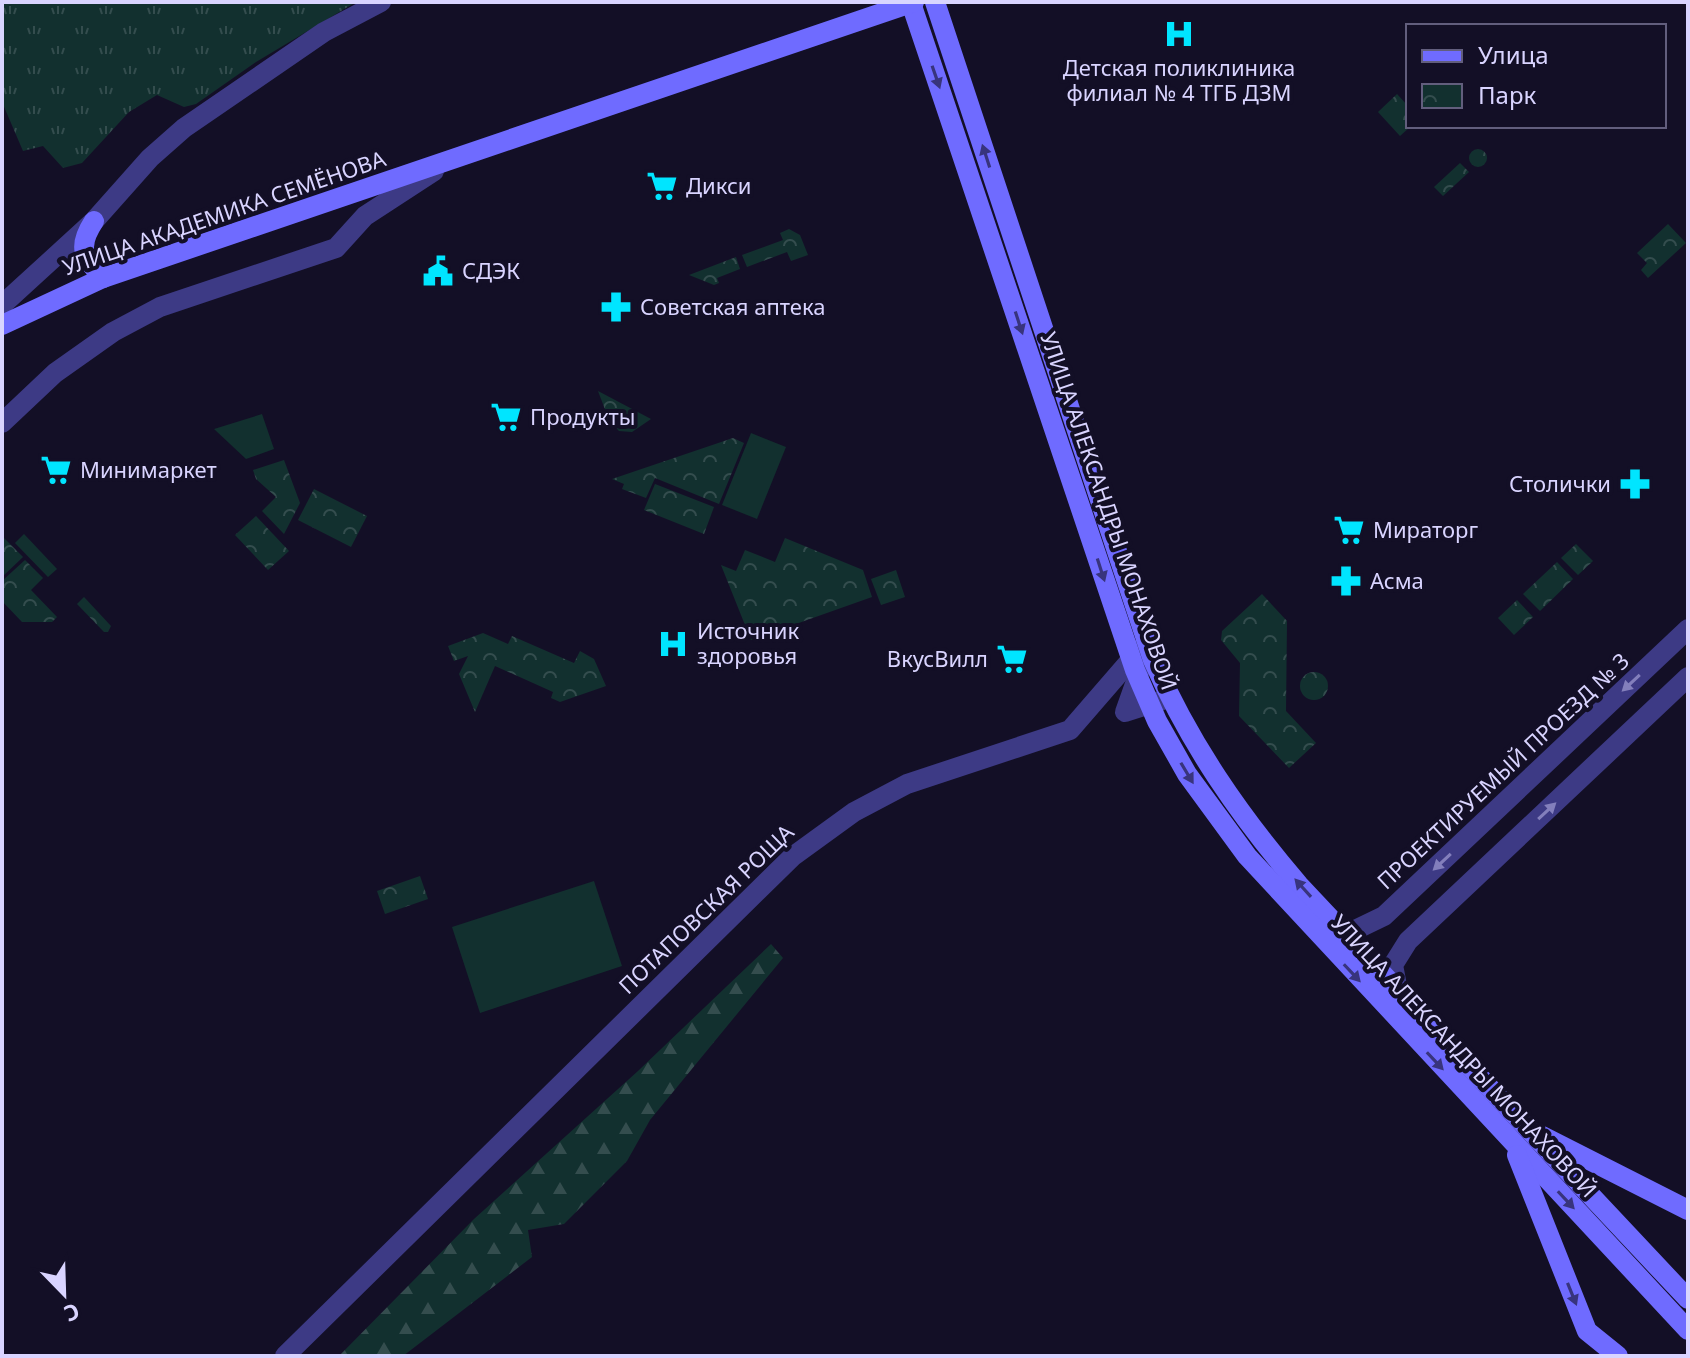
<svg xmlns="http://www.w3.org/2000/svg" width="1690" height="1358" viewBox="0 0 1690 1358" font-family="'Noto Sans',sans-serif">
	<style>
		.grass { fill: url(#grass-tufts) }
		.forest { fill: url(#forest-firs) }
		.park { fill: url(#park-crowns) }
		.garden { fill: #12302f }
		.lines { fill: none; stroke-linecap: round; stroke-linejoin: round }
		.street { stroke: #3d3a85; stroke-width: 20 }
		.secondary { stroke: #6f6bff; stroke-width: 20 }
		.oneway { fill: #38347d }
		.oneway2 { fill: #837fbc }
		.labels { text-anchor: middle; stroke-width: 8; stroke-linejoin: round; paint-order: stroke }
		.poi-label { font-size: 22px; fill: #d9d4ff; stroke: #130f26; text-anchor: start }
		.street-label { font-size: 22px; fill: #d9d4ff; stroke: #130f26 }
	</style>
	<defs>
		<pattern id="grass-tufts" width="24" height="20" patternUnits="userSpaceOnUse" patternTransform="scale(2)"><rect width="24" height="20" fill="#12302f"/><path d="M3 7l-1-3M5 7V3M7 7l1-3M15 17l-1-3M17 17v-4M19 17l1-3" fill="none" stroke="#344d4e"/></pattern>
		<pattern id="forest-firs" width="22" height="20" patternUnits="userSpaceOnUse" patternTransform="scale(2)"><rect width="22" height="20" fill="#12302f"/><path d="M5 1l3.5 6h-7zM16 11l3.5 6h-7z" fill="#344d4e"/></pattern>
		<pattern id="park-crowns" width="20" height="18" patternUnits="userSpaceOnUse" patternTransform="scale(2)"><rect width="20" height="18" fill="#12302f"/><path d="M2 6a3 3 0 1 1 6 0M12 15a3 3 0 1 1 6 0" fill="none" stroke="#344d4e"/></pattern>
	</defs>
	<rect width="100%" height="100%" fill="#130f26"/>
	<path class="grass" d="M2,2H356L256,62L196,104L184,107L157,95L129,112L82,163L63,168L43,146L23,151L2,102Z"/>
	<path class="forest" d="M771,944L783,958L650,1120L627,1161L564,1224L528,1230L532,1257L403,1356H339L474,1219L638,1071Z"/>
	<g class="park">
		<path d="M1397,94L1408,106L1411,126L1400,136L1378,112Z"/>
		<circle cx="1478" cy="158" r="9"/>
		<path d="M1460,163L1469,172L1443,196L1434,187Z"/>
		<path d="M1668,224L1686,243L1648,278L1641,270L1647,263L1637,253Z"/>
		<path d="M789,229L800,235L808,255L791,261L787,252L747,267L742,255L783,240L780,233Z"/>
		<path d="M736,257L740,269L717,278L719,283L714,285L689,275Z"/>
		<path d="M598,391L651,419L632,432L619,431L609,420Z"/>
		<path d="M733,438L744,443L719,504L655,478L646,498L622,489L624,484L612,479Z"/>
		<path d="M284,460L300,503L284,534L262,511L276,497L256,479L253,470Z"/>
		<path d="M655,484L714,507L704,534L644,510Z"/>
		<path d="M314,489L367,516L351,547L298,520Z"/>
		<path d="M256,516L289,551L268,570L235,535Z"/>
		<path d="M24,534L57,569L48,577L15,543Z"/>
		<path d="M2,536L23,557L2,577Z"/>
		<path d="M785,538L863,570L872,597L751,640L721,565L736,571L745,550L775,562Z"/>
		<path d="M1576,544L1593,561L1578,575L1561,558Z"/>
		<path d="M25,560L43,578L31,590L57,617L52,622H22L2,601V581Z"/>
		<path d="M1557,562L1573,579L1540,611L1523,594Z"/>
		<path d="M896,570L905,597L881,605L871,579Z"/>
		<path d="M1262,594L1287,621L1286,711L1316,743L1289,768L1239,716L1240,663L1221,640L1222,631Z"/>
		<path d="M84,597L111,626L108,632H104L77,604Z"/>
		<path d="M1517,600L1533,617L1514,635L1498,618Z"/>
		<path d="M483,633L508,644L512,636L574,663L580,651L594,659L606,686L560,702L551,698L553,692L495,666L475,712L459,674L468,656L454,661L448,646Z"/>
		<circle cx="1314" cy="686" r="14"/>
		<path d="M420,876L428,899L385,914L377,891Z"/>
	</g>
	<g class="garden">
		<path d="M262,414L274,449L246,459L214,429Z"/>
		<path d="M751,433L786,447L757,519L722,505Z"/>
		<path d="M594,881L622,966L480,1013L452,927Z"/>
	</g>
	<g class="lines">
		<g class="street">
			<path d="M2,305L94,221L150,158L184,128L324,32L381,2"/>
			<path d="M2,423L55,373L113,332L160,307L336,248L365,216L434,171"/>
			<path d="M1141,667L1125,712L1169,698"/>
			<path d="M1341,930H1355L1384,916L1688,629"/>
			<path d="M1398,991L1393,965L1408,941L1688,677"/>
			<path d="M285,1356L792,857L854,812L907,784L1070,730L1141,648"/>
		</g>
		<g class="secondary">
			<path d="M935,2L1153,660C1190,744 1239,815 1299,885L1688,1299"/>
			<path d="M911,3L1135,670L1157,721L1187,774L1247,856L1688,1330"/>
			<path d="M94,221C77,247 83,256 103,278"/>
			<path d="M2,325L103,278L914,2"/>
			<path d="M1542,1136L1688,1210"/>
			<path d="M1517,1155L1587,1331L1618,1356"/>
		</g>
	</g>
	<defs><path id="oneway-solid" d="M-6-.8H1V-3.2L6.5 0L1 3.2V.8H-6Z" transform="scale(2)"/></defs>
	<g class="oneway">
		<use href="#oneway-solid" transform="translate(936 77) rotate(71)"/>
		<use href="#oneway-solid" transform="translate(986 156) rotate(-108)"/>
		<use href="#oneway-solid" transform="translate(1019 323) rotate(72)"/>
		<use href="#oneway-solid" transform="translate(1101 570) rotate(72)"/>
		<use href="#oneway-solid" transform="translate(1187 773) rotate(59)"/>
		<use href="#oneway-solid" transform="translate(1303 888) rotate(-132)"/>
		<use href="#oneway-solid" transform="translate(1352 973) rotate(47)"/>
		<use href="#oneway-solid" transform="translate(1435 1061) rotate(47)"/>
		<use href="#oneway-solid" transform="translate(1566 1200) rotate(47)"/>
		<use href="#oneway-solid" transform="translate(1572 1294) rotate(68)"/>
	</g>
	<g class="oneway2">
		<use href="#oneway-solid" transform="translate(1631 683) rotate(137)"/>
		<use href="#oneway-solid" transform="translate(1547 811) rotate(-43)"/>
		<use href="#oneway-solid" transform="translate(1442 862) rotate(137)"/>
	</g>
	<defs>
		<g id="hospital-bare" transform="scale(2.4)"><path d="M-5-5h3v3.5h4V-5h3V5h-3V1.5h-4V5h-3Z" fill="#00e5ff" stroke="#130f26" stroke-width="2.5" paint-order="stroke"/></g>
		<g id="supermarket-bare" transform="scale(2.4)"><path d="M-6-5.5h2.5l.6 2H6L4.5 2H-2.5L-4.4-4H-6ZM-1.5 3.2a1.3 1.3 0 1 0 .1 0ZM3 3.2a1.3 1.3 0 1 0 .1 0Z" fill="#00e5ff" stroke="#130f26" stroke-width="2.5" paint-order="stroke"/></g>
		<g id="civic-bare" transform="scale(2.4)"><path d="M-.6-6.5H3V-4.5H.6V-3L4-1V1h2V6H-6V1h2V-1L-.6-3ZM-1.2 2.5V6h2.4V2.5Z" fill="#00e5ff" stroke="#130f26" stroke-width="2.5" paint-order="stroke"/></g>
		<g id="pharmacy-bare" transform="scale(2.4)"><path d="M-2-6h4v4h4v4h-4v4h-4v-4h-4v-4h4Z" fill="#00e5ff" stroke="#130f26" stroke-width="2.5" paint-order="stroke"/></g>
	</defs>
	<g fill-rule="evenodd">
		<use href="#hospital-bare" x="1179" y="34"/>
		<use href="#supermarket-bare" x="662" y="186"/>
		<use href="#civic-bare" x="438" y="271"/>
		<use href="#pharmacy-bare" x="616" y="307"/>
		<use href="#supermarket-bare" x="506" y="417"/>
		<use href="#supermarket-bare" x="56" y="470"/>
		<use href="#pharmacy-bare" x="1635" y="484"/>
		<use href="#supermarket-bare" x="1349" y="530"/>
		<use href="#pharmacy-bare" x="1346" y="581"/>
		<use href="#hospital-bare" x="673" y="644"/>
		<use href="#supermarket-bare" x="1012" y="659"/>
	</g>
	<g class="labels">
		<g class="poi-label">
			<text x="1179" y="76" text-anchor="middle">Детская поликлиника<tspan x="1179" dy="25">филиал № 4 ТГБ ДЗМ</tspan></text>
			<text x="686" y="194">Дикси</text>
			<text x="462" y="279">СДЭК</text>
			<text x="640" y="315">Советская аптека</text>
			<text x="530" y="425">Продукты</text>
			<text x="80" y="478">Минимаркет</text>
			<text x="1611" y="492" text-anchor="end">Столички</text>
			<text x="1373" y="538">Мираторг</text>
			<text x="1370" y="589">Асма</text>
			<text x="697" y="639">Источник<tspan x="697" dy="25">здоровья</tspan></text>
			<text x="988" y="667" text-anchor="end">ВкусВилл</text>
		</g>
		<g class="street-label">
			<text transform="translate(224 213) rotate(-19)" y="8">УЛИЦА АКАДЕМИКА СЕМЁНОВА</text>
			<text transform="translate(1109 511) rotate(71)" y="8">УЛИЦА АЛЕКСАНДРЫ МОНАХОВОЙ</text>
			<text transform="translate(1503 771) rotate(-43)" y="8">ПРОЕКТИРУЕМЫЙ ПРОЕЗД № 3</text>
			<text transform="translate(706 909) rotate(-44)" y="8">ПОТАПОВСКАЯ РОЩА</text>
			<text transform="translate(1464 1056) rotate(47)" y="8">УЛИЦА АЛЕКСАНДРЫ МОНАХОВОЙ</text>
		</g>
	</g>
	<rect width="1690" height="1358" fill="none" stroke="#d9d4ff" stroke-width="8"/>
	<rect x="1406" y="24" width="260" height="104" fill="#130f26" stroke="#625e7d" stroke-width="2"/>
	<rect x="1422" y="50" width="40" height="12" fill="#6f6bff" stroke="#625e7d" stroke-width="2"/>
	<text x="1478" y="64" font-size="24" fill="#d9d4ff">Улица</text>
	<rect x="1422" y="84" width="40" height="24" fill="url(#park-crowns)" stroke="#625e7d" stroke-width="2"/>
	<text x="1478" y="104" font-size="24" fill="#d9d4ff">Парк</text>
	<g transform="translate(64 1294) rotate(157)" stroke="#130f26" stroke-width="6" paint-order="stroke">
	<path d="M0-6L14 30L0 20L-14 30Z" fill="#d9d4ff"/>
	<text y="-12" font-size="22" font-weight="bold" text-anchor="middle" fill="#d9d4ff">С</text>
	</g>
</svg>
